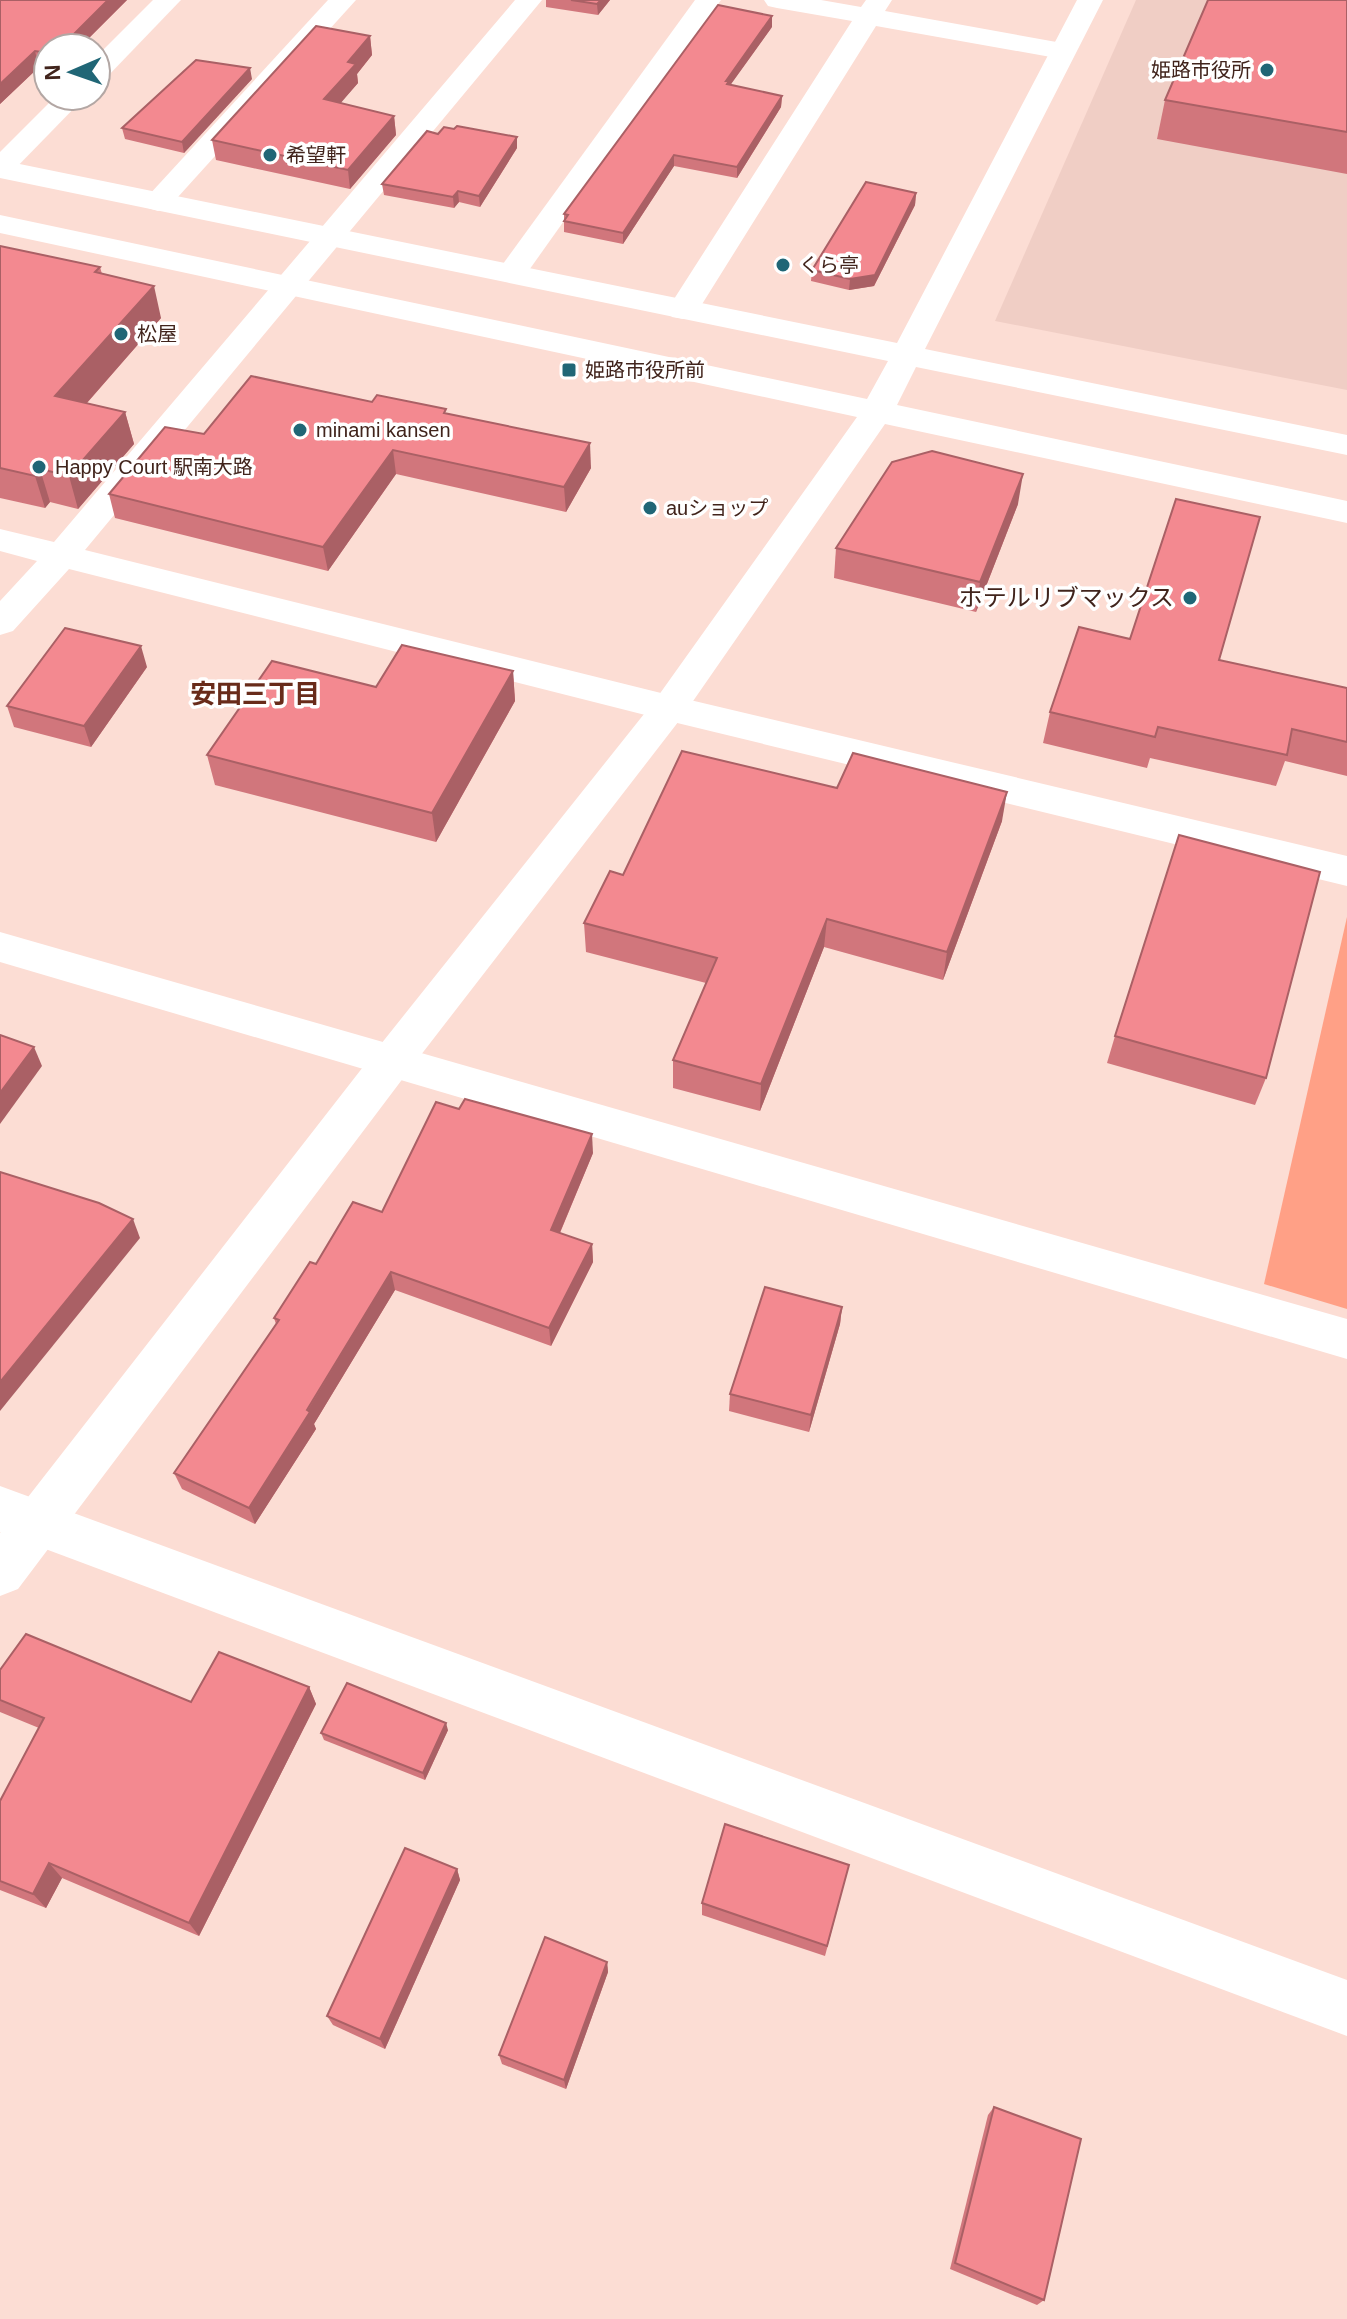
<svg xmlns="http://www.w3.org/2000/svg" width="1347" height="2319" viewBox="0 0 1347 2319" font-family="Helvetica,'Noto Sans JP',sans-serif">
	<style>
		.built { fill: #f0cec5 }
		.green { fill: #ffa086 }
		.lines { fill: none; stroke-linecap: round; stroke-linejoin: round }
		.street { fill: #fff; fill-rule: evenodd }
		.secondary { fill: #fff; fill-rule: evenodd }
		.wall { fill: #d1767c }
		.shaded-wall { fill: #aa6065 }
		.building { fill: #f38990; stroke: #aa6065; stroke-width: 2 }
		.poi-dot { fill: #206676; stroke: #fff; stroke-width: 3 }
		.labels { text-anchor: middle; stroke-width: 7; stroke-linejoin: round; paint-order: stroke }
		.far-poi-label { font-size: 20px; fill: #41241c; stroke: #fff; text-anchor: start }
		.poi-label { font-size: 24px; fill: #41241c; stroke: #fff; text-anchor: end }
		.neighbourhood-label { font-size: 26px; font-weight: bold; fill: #682b1a; stroke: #fff }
	</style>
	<rect width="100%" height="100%" fill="#fcddd4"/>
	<path class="built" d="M1136,0H1347V390L995,321Z"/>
	<path class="green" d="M1347,917V1309L1264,1284Z"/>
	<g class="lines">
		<g class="street">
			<path d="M153,0H181L106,78L96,80V57Z"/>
			<path d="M328,0H356L168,208L158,211L148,208L143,202L148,196Z"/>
			<path d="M515,0H542L85,550L669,695L1347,856V886L669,721L69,569L13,631L0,635V601L37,561L0,551V529L54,542Z"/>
			<path d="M695,0H721L522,280L511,283L500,280L496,274L500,268Z"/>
			<path d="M764,0H821L861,7L866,0H892L885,11L1062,43L1072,45L1076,51L1072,57L1062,59L876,26L694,317L683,319L672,317L667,310L852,21L777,8L768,6Z"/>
			<path d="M56,96H86L10,174L0,177V152Z"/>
			<path d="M0,932L1347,1319V1359L0,962Z"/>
			<path d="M0,1486L1347,1980V2036L0,1532Z"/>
		</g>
		<path class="secondary" d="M1077,0H1103L925,349L1347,435V455L916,367L897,405L1347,501V523L885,424L682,717L407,1073L18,1589L0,1596V1533L377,1049L656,699L857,417L0,233V215L867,399L888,361L0,178V160L897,343Z"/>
	</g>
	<g class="wall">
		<path d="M0,0H127L79,48H48V68L39,67L0,104Z"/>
		<path d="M546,0H610L598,15L546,7Z"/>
		<path d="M1347,0V174L1157,139L1165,100Z"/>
		<path d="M772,27L730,85L782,96L781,107L737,178L674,166L623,244L564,232V214Z"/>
		<path d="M370,36L372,55L357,74L358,83L340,103L394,116L396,135L350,189L216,160L212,140Z"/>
		<path d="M252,79L184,153L125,139L122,128Z"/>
		<path d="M517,148L480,207L459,202L454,208L384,195L382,184Z"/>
		<path d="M916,193L915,205L874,286L849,290L811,281L812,270Z"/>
		<path d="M0,246L100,267L102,274L161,318L87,403L125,412L134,444L78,509L50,502L45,508L0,498Z"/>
		<path d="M372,402L446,413L591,468L566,512L396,474L328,571L115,518L109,494Z"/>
		<path d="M1018,504L976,612L834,578L836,548Z"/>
		<path d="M1130,639L1219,660L1347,688V776L1285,761L1276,786L1150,758L1147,768L1043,743L1050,712Z"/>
		<path d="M147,667L91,747L14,727L7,706Z"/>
		<path d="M513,671L515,701L436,842L215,785L207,755L376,687Z"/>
		<path d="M837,788L1002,821L943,980L824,947L760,1111L673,1088V1060L706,983L586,952L584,923L623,875Z"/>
		<path d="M1115,1036L1266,1078L1255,1105L1107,1063Z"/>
		<path d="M593,1153L560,1233L592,1244L593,1262L551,1346L395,1290L314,1424L316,1429L255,1524L182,1489L174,1473L276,1324L274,1318L316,1264L382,1212Z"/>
		<path d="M842,1307L840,1324L809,1432L729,1411L730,1394Z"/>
		<path d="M0,1670L191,1702L309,1687L316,1704L199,1936L62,1878L46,1908L0,1890V1801L39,1728L0,1712Z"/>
		<path d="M448,1730L425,1780L324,1740L321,1733Z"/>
		<path d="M849,1865L825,1956L702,1915V1903Z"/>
		<path d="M457,1869L460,1880L385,2049L333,2025L327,2016Z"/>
		<path d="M607,1962L608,1972L566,2089L502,2064L499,2055Z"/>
		<path d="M994,2107L1044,2300L1037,2305L950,2269L988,2115Z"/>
	</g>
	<g class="shaded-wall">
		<path d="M108,0H127L79,48H60Z"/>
		<path d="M601,0H610L598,15L597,4Z"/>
		<path d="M772,16V27L729,87L726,81Z"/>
		<path d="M370,36L372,55L357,74L358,83L327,119L324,99L348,62Z"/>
		<path d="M35,51L39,67L0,104V84Z"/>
		<path d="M250,68L252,79L184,153L182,142Z"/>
		<path d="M782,96L781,107L737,178V167Z"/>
		<path d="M394,116L396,135L350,189L348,170Z"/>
		<path d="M517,137V148L480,207L479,196Z"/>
		<path d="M674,155V166L623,244V233Z"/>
		<path d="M458,191L459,202L454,208L453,197Z"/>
		<path d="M916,193L915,205L874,286L849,290L850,279Z"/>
		<path d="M154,286L161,318L64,429L55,396Z"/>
		<path d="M125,412L134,444L78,509L69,476Z"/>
		<path d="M590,443L591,468L566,512L564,487Z"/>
		<path d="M393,450L396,474L328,571L323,547Z"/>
		<path d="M40,469L50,502L45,508L35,476Z"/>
		<path d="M1023,474L1018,504L976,612L980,582Z"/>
		<path d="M141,646L147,667L91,747L84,726Z"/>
		<path d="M513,671L515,701L436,842L432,813Z"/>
		<path d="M1007,792L1002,821L943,980L947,952Z"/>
		<path d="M827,919L824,947L760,1111L761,1084Z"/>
		<path d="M34,1047L42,1066L0,1124V1093Z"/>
		<path d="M592,1134L593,1153L553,1249L551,1230Z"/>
		<path d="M133,1219L140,1238L0,1411V1382Z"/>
		<path d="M592,1244L593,1262L551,1346L549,1328Z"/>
		<path d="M391,1272L395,1290L314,1424L316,1429L255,1524L249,1508Z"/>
		<path d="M842,1307L840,1324L809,1432L811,1415Z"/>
		<path d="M309,1687L316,1704L199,1936L189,1923Z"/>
		<path d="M446,1723L448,1730L425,1780L423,1773Z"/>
		<path d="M49,1863L62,1878L46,1908L33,1894Z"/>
		<path d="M457,1869L460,1880L385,2049L380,2039Z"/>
		<path d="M607,1962L608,1972L566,2089L564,2080Z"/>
	</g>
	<g class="building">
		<path d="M0,0H108L60,48H48V53L35,51L0,84Z"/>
		<path d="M571,0H601L597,4Z"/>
		<path d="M1208,0H1347V132L1165,100Z"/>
		<path d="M718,5L772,16L726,81H729L727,84L782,96L737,167L674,155L623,233L564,221L568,215L564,214Z"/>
		<path d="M316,26L370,36L348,62L356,64L324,99L394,116L348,170L212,140Z"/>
		<path d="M196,60L250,68L182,142L122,128Z"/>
		<path d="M457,126L517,137L479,196L458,191L453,197L382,184L427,131L438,134L444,127L454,129Z"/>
		<path d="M866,182L916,193L875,275L850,279L812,270Z"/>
		<path d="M0,246L100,267L95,272L154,286L55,396L125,412L69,476L40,469L35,476L0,468Z"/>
		<path d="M251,376L372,402L377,395L446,409L444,413L590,443L564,487L393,450L323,547L109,494L165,427L204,434Z"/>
		<path d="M932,451L1023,474L980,582L836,548L892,462Z"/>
		<path d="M1176,499L1260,517L1219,660L1347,688V742L1292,729L1287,755L1158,727L1155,737L1050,712L1079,627L1130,639Z"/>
		<path d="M65,628L141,646L84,726L7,706Z"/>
		<path d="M402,645L513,671L432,813L207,755L272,661L376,687Z"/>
		<path d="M682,751L837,788L853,753L1007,792L947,952L827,919L761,1084L673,1060L717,958L584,923L610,871L623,875Z"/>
		<path d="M1179,835L1320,872L1266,1078L1115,1036Z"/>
		<path d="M0,1035L34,1047L0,1093Z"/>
		<path d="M465,1099L592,1134L551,1230L592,1244L549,1328L391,1272L307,1410L310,1412L249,1508L174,1473L279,1320L274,1318L310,1262L316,1264L353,1202L382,1212L436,1102L459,1109Z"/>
		<path d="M0,1172L99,1203L133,1219L0,1382Z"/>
		<path d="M765,1287L842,1307L811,1415L730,1394Z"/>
		<path d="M26,1634L191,1702L219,1652L309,1687L189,1923L49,1863L33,1894L0,1881V1801L44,1718L0,1700V1670Z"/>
		<path d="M347,1683L446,1723L423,1773L321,1733Z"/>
		<path d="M725,1824L849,1865L827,1946L702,1903Z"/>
		<path d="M405,1848L457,1869L380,2039L327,2016Z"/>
		<path d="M545,1937L607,1962L564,2080L499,2055Z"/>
		<path d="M994,2107L1081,2139L1044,2300L955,2263Z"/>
	</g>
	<g class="poi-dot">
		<circle cx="1267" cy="70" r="8"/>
		<circle cx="270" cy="155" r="8"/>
		<circle cx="783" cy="265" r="8"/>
		<circle cx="121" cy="334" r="8"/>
		<rect x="561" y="362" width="16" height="16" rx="4"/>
		<circle cx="300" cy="430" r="8"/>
		<circle cx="39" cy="467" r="8"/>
		<circle cx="650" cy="508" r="8"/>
		<circle cx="1190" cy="598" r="8"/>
	</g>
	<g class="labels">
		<g class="far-poi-label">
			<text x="1251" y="77" text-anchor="end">姫路市役所</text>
			<text x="286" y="162">希望軒</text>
			<text x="799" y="272">くら亭</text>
			<text x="137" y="341">松屋</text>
			<text x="585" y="377">姫路市役所前</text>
			<text x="316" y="437">minami kansen</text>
			<text x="55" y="474">Happy Court 駅南大路</text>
			<text x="666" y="515">auショップ</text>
		</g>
		<g class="poi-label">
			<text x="1174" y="606">ホテルリブマックス</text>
		</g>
		<g class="neighbourhood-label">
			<text x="255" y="703">安田三丁目</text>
		</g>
	</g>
	<g transform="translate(72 72) rotate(268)"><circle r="38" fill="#ffffff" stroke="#b3a7a4" stroke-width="2"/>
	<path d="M0-6L14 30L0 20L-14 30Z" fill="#206676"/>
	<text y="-12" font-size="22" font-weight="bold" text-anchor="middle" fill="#41241c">N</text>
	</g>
</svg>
